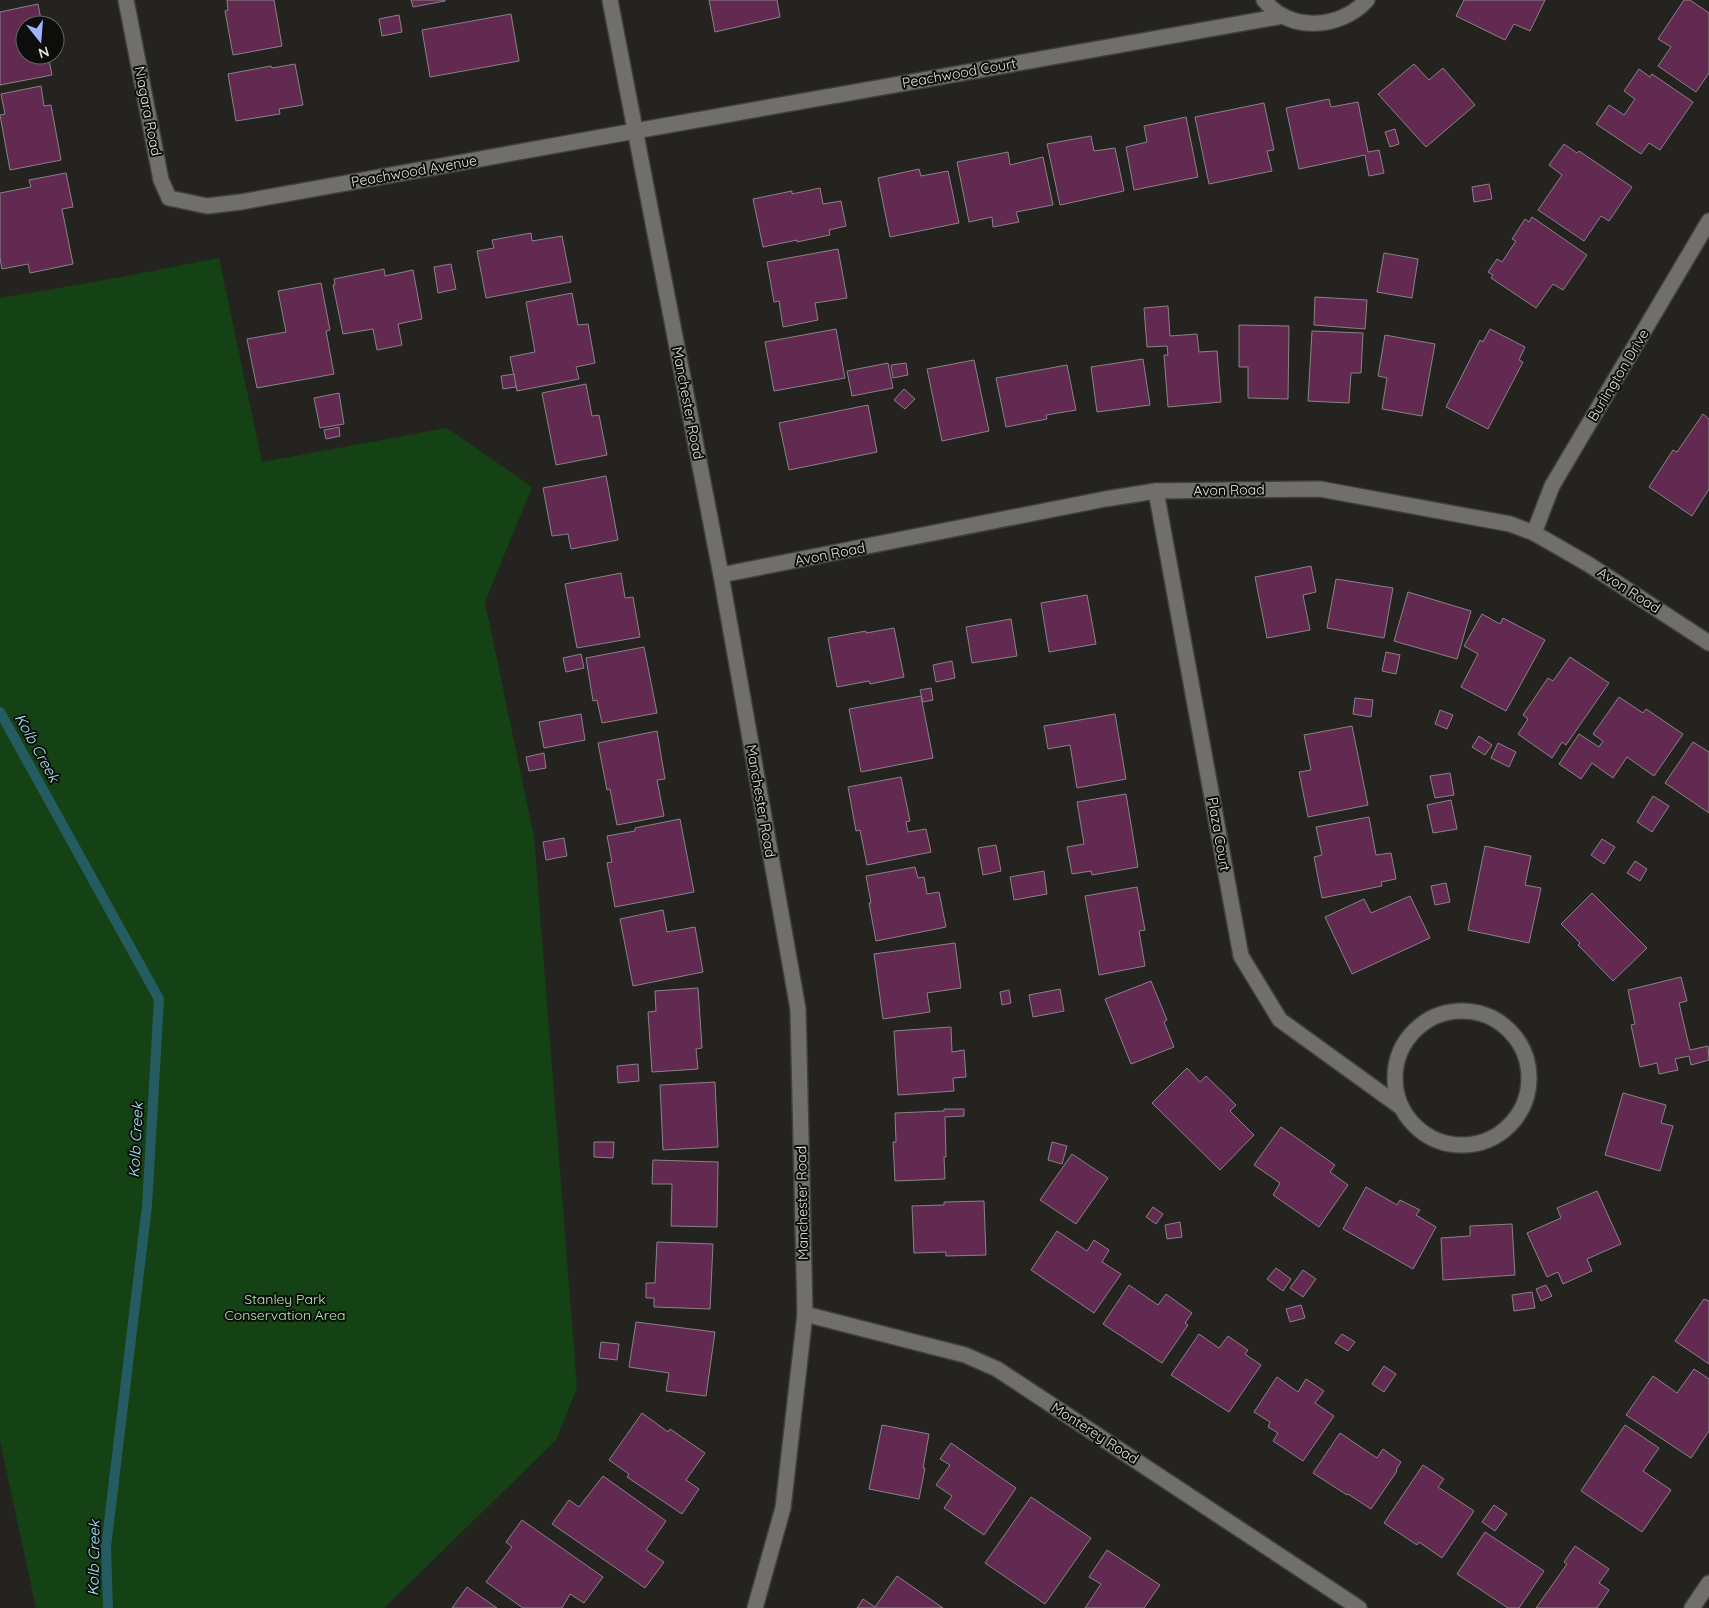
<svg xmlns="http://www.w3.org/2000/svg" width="1709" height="1608" viewBox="0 0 1709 1608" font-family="Quicksand,sans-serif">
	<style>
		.green { fill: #144215 }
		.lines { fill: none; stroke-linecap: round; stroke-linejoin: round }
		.stream { stroke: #255c61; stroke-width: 10 }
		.building { fill: #622a51; stroke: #878386 }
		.minor-casing { stroke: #41403c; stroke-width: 18 }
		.minor { stroke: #716f6b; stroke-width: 15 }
		.labels { text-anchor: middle; stroke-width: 4; stroke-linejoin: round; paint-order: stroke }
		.street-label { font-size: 14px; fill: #e2e2df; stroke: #0d0d0b }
		.park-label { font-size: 14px; fill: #a9f3a7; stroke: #0d0d0b }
		.water-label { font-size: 15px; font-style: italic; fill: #a3eff8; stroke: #0d0d0b }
	</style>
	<rect width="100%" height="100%" fill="#252320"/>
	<path class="green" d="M219,258L262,462L447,428L532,487L485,602L534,837L577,1388L556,1440L384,1608H36L0,1441V298L122,277Z"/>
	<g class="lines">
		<path class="stream" d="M0,712L159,999L147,1206L106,1547L108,1608"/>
	</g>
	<g class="building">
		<path d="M227,0H274L282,46L233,55L225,11L228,10Z"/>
		<path d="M411,0H445V1L413,7Z"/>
		<path d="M709,0H777L780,17L715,32Z"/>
		<path d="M1464,0H1545L1530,31L1514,24L1505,40L1456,16Z"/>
		<path d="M1684,0H1690L1709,13V73L1696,92L1658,66L1671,47L1658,39Z"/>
		<path d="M38,4L42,25H25V55H48L52,75L0,85V12Z"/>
		<path d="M511,14L519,61L430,77L422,30Z"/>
		<path d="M399,15L402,32L382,36L379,19Z"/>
		<path d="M295,64L303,105L279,109L280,114L236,121L228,74L271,66L272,68Z"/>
		<path d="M1414,64L1429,80L1443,68L1475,105L1426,147L1378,94Z"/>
		<path d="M1639,69L1650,77L1652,74L1693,102L1660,150L1649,143L1641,154L1596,124L1609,105L1624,115L1635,99L1624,91Z"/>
		<path d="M41,86L44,106L51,105L61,160L10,170L0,115L5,114L1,94Z"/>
		<path d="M1329,99L1331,107L1358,102L1368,152L1379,150L1384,173L1369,176L1365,155L1299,169L1286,108Z"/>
		<path d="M1264,103L1274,150L1267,151L1272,171L1209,184L1195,117Z"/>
		<path d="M1186,117L1198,177L1134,190L1126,147L1147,142L1144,126Z"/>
		<path d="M1395,129L1399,144L1390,147L1385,132Z"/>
		<path d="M1091,136L1094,151L1115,148L1124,191L1060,205L1047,144Z"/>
		<path d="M1564,144L1577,153L1579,151L1632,187L1609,221L1601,216L1584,241L1538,210L1562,175L1549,165Z"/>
		<path d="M1008,152L1010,165L1043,157L1053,205L1016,212L1019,222L993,227L992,217L969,222L957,162Z"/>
		<path d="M919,169L921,176L948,171L959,223L890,237L878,178Z"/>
		<path d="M66,173L73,207L62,209L73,264L30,273L28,264L2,269L0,258V193L31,187L29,180Z"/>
		<path d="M1489,184L1492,199L1474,202L1472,187Z"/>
		<path d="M820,188L823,204L841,201L846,226L829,230L830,235L797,242V240L763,247L753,199L792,191V194Z"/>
		<path d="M1532,217L1587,255L1563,290L1553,284L1536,308L1491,278L1493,275L1488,272L1497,259L1502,262L1516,241L1512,239L1525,219L1529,222Z"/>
		<path d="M531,233L532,241L562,236L571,282L486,298L477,251L494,248L492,240Z"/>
		<path d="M838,249L847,298L815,303L818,320L783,327L779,301L774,302L767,262Z"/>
		<path d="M1384,253L1418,259L1412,298L1377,292Z"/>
		<path d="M451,264L456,289L438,293L434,267Z"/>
		<path d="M384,269L385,276L413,270L422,319L398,324L402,345L377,350L373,329L343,334L333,285H335L334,279Z"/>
		<path d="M321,283L330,330L326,331L334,374L257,388L247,339L286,332L278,291Z"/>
		<path d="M572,293L578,325L588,324L595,363L576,367L579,379L517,391L510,357L535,352L526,302Z"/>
		<path d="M1315,297L1367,300L1365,329L1314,325Z"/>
		<path d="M1168,306L1170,336L1197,334L1199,352L1217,351L1221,402L1168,407L1164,355H1168L1167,346L1147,347L1144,308Z"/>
		<path d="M1239,325L1289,326L1288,399L1248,398V367H1239Z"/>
		<path d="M836,329L845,378L774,391L765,342Z"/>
		<path d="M1490,329L1525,347L1519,360L1523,362L1488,429L1446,407L1480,340L1483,342Z"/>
		<path d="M1312,331L1363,333L1361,373H1351L1349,403L1308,401Z"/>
		<path d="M1385,335L1435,344L1422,416L1382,409L1387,378L1378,376Z"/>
		<path d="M1143,359L1150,405L1097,412L1091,367Z"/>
		<path d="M974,360L989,431L942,441L927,369Z"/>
		<path d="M888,363L893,388L852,396L847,371Z"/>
		<path d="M906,363L908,375L893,378L891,365Z"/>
		<path d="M1067,365L1076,410L1046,415L1047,419L1006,427L996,378Z"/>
		<path d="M514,374L516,387L503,389L501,376Z"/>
		<path d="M586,384L592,416L599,415L607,455L556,465L542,393Z"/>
		<path d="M904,389L915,399L905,409L894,400Z"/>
		<path d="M339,393L344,424L320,428L314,398Z"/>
		<path d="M868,405L877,452L789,470L779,423Z"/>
		<path d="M1703,414L1709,419V489L1692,516L1649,487L1673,450L1677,452Z"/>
		<path d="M339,427L340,436L326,439L324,430Z"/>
		<path d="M606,476L618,540L571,549L568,534L552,536L543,488Z"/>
		<path d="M1311,566L1316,592L1303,595L1310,630L1267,638L1255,577Z"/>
		<path d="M621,573L625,598L633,597L640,637L577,648L565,584Z"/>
		<path d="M1336,579L1393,588L1384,638L1327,628Z"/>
		<path d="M1408,592L1471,611L1457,659L1394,641Z"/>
		<path d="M1087,595L1096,644L1049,652L1041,603Z"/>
		<path d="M1482,614L1500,624L1503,618L1545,640L1506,711L1461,687L1478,654L1464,646Z"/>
		<path d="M1011,619L1017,656L972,663L966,627Z"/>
		<path d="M894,628L904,677L870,684L869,681L837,687L828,638L866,631V633Z"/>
		<path d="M644,647L657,713L602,723L597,700L593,701L586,658Z"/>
		<path d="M1386,652L1400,655L1396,674L1382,671Z"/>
		<path d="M581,654L584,668L566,672L563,658Z"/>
		<path d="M1570,657L1609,683L1566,745L1562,742L1552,758L1518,734L1528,719L1523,715L1548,678L1553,681Z"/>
		<path d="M952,661L955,678L936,682L933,665Z"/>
		<path d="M931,688L933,700L923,702L920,690Z"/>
		<path d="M921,696L933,758L861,772L849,709Z"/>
		<path d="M1619,697L1643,713L1646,709L1683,734L1654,776L1627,757L1613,778L1592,763L1581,779L1559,764L1579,734L1599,747L1603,741L1593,734Z"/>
		<path d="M1355,698L1373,700L1371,717L1353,714Z"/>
		<path d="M1440,710L1453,715L1447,729L1435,724Z"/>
		<path d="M581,714L585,740L544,748L539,722Z"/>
		<path d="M1115,714L1126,779L1077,788L1070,745L1048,749L1044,726Z"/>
		<path d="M1352,726L1368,805L1308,817L1299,772L1311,770L1304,735Z"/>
		<path d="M657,731L665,779L657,780L664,816L617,825L610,789L607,790L598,743Z"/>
		<path d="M1479,736L1492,745L1485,755L1472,747Z"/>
		<path d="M1693,742L1709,752V813L1665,783Z"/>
		<path d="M1498,743L1516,752L1509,767L1491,758Z"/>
		<path d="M544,753L546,768L529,771L526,757Z"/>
		<path d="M1450,773L1454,795L1435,798L1430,776Z"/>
		<path d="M901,777L910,821L906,822L908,832L926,829L931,852L867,865L860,830L856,831L848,787Z"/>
		<path d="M1126,794L1138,867L1092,875L1091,871L1072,874L1067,847L1084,844L1077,802Z"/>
		<path d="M1653,796L1669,806L1652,832L1637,822Z"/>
		<path d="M1451,800L1457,829L1433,833L1427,805Z"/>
		<path d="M1369,817L1376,855L1391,853L1396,879L1381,882L1382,886L1322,898L1314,857L1322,855L1316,827Z"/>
		<path d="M680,819L694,892L615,907L607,863L612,862L607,836L635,831V828Z"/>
		<path d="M564,838L567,856L546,860L543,842Z"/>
		<path d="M1602,839L1615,847L1604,864L1591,855Z"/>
		<path d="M996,845L1001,871L983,875L978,848Z"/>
		<path d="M1485,846L1531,856L1525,885L1541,888L1529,943L1468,930Z"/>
		<path d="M1635,861L1647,869L1640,881L1627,873Z"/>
		<path d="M915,867L918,878L924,877L927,894L939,892L946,927L876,941L869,903H871L866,876Z"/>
		<path d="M1044,871L1047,894L1014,900L1010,877Z"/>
		<path d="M1446,883L1450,902L1435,905L1431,886Z"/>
		<path d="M1137,887L1145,930L1139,931L1145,966L1099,975L1085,896Z"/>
		<path d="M1592,893L1647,948L1613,981L1578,945L1580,943L1561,924Z"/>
		<path d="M1410,896L1430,938L1352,974L1325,917L1364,899L1371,913Z"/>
		<path d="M663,910L667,932L695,927L703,972L633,986L620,919Z"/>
		<path d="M955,943L961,988L927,993L930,1012L883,1019L874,954Z"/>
		<path d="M1681,977L1687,1001L1679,1003L1690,1050L1708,1046L1709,1060L1691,1065L1689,1056L1675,1059L1678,1070L1659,1074L1657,1063L1640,1067L1631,1025L1635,1024L1628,990Z"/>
		<path d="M1151,981L1167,1020L1164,1022L1174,1047L1131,1064L1105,999Z"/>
		<path d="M698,988L702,1048L696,1049L698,1069L652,1072L648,1012L656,1011L655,991Z"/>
		<path d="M1060,989L1064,1011L1033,1017L1029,995Z"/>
		<path d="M1009,990L1011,1003L1002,1005L1000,992Z"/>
		<path d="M951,1027L952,1052L964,1050L966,1077L953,1078L954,1091L898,1095L894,1031Z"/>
		<path d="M638,1064L639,1081L618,1083L617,1066Z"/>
		<path d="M1187,1068L1200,1082L1206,1076L1236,1105L1230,1111L1254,1135L1220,1170L1152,1103Z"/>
		<path d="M715,1082L718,1147L663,1150L660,1085Z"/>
		<path d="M1623,1093L1666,1105L1661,1123L1673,1126L1660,1171L1605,1155Z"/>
		<path d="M944,1109H964V1116L945,1117L946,1157H944L945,1179L895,1181L893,1142H896L895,1113L944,1111Z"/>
		<path d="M1281,1127L1335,1165L1330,1172L1348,1185L1319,1227L1273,1195L1280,1183L1254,1165Z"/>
		<path d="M594,1142H614L613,1158L594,1157Z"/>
		<path d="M1052,1142L1067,1146L1062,1164L1048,1160Z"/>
		<path d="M1072,1154L1108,1178L1076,1224L1040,1200Z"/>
		<path d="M653,1160L718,1162L717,1227L671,1226L672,1184H652Z"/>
		<path d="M1366,1187L1397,1205L1400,1200L1420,1210L1416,1215L1436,1227L1413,1269L1343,1229Z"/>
		<path d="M1597,1191L1621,1244L1587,1259L1592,1271L1563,1284L1558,1272L1547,1277L1527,1233L1561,1218L1557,1208Z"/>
		<path d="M984,1201L986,1255L946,1256V1252L914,1253L912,1206L944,1205V1202Z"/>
		<path d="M1153,1207L1163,1214L1156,1224L1146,1217Z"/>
		<path d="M1180,1222L1182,1237L1167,1239L1165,1225Z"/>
		<path d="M1512,1224L1515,1275L1443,1280L1441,1238L1470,1236V1226Z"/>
		<path d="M1057,1231L1087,1251L1094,1240L1109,1250L1102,1262L1121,1274L1094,1313L1031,1270Z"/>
		<path d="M657,1242L713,1244L710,1309L654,1307V1298H646V1283H655Z"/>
		<path d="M1276,1268L1291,1279L1283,1291L1267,1279Z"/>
		<path d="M1303,1270L1316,1279L1303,1297L1290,1288Z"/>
		<path d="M1129,1285L1158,1305L1166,1294L1192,1313L1185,1323L1188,1325L1162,1363L1103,1324Z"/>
		<path d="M1546,1285L1552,1296L1541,1301L1536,1289Z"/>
		<path d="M1532,1292L1535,1308L1514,1311L1512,1295Z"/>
		<path d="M1704,1299L1709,1301V1364L1675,1341Z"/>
		<path d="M1301,1305L1305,1318L1290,1322L1286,1309Z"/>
		<path d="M636,1322L715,1332L706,1396L666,1391L669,1373L629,1367Z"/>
		<path d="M1199,1334L1219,1348L1228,1336L1248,1350L1245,1354L1261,1365L1229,1412L1171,1375Z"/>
		<path d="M1342,1334L1355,1342L1348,1351L1335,1343Z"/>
		<path d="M601,1342L619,1344L617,1360L599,1358Z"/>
		<path d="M1384,1366L1396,1374L1384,1392L1372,1384Z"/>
		<path d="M1694,1369L1709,1379V1431L1691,1458L1626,1415L1653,1376L1677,1393Z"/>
		<path d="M1277,1377L1298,1392L1306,1379L1324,1391L1315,1403L1334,1416L1303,1461L1273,1441L1278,1433L1268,1427L1270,1422L1254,1412Z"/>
		<path d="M642,1413L668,1432L670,1429L705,1453L686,1480L699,1489L682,1514L627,1477L629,1474L609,1460Z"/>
		<path d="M882,1425L929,1434L923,1468H925L919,1499L869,1489Z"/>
		<path d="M1625,1425L1659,1448L1643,1471L1671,1490L1642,1532L1581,1491Z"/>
		<path d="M1340,1433L1377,1458L1383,1449L1401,1462L1396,1470L1397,1471L1371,1509L1348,1494L1347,1495L1313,1473Z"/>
		<path d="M951,1443L1016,1488L984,1535L944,1508L952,1496L936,1485L950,1465L940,1459Z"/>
		<path d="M1423,1465L1444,1479L1438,1487L1474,1511L1442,1558L1419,1542L1417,1545L1384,1523Z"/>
		<path d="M603,1476L666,1521L646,1550L664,1562L645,1588L552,1524L569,1500L579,1507Z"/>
		<path d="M1031,1497L1091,1538L1045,1604L985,1563Z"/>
		<path d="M1494,1505L1507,1514L1495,1531L1482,1522Z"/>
		<path d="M522,1520L603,1577L584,1603L570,1594L562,1608H523L486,1582L512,1547L506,1542Z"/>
		<path d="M1485,1532L1544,1571L1519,1608H1508L1457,1574Z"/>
		<path d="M1575,1546L1609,1569L1599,1583L1609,1590L1597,1608H1536L1567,1564L1564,1562Z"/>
		<path d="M1107,1550L1160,1585L1144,1608H1085L1101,1584L1089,1577Z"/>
		<path d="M897,1576L943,1608H857L863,1599L875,1607Z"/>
		<path d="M467,1587L497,1608H452Z"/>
	</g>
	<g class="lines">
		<g class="minor-casing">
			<g id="minor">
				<path d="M126,0L161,180L169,198L207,206L241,202L635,131L1283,16"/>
				<path d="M610,0L721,575L798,1009L805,1314L783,1508L755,1608"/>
				<path d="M1264,0C1289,33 1341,29 1367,0"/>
				<path d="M1156,491L1241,956L1280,1020L1402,1108"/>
				<path d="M1534,533L1552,486L1709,221"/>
				<path d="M721,575L1105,499L1156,491L1320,489L1510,524L1534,533L1588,564L1709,643"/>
				<circle cx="1462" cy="1078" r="67"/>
				<path d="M805,1314L965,1355L997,1369L1359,1608"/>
				<path d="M1692,1608L1709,1583"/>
			</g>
		</g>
		<use href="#minor" class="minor"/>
	</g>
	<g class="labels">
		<g class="street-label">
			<text transform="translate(959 73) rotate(-10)" y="5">Peachwood Court</text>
			<text transform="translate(148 111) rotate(79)" y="5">Niagara Road</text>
			<text transform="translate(414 171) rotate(-10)" y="5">Peachwood Avenue</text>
			<text transform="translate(1618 375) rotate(-59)" y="5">Burlington Drive</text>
			<text transform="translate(688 403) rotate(79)" y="5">Manchester Road</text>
			<text transform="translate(1229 490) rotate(-1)" y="5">Avon Road</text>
			<text transform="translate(830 554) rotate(-11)" y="5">Avon Road</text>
			<text transform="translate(1629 590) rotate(33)" y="5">Avon Road</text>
			<text transform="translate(761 801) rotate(80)" y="5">Manchester Road</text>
			<text transform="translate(1219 834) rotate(80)" y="5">Plaza Court</text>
			<text transform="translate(802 1203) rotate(-91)" y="5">Manchester Road</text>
			<text transform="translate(1095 1433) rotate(33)" y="5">Monterey Road</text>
		</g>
		<g class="park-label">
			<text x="285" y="1304">Stanley Park<tspan x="285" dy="16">Conservation Area</tspan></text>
		</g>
		<g class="water-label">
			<text transform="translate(37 748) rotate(61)" y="5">Kolb Creek</text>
			<text transform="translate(136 1140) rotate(-87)" y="5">Kolb Creek</text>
			<text transform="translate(94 1558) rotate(-89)" y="5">Kolb Creek</text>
		</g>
	</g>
	<g transform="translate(40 40) rotate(163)"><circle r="24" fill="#0d0d0b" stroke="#626260"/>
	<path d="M0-4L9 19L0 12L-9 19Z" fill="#9bb4fd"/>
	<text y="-8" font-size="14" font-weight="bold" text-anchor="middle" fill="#e2e2df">N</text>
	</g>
</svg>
